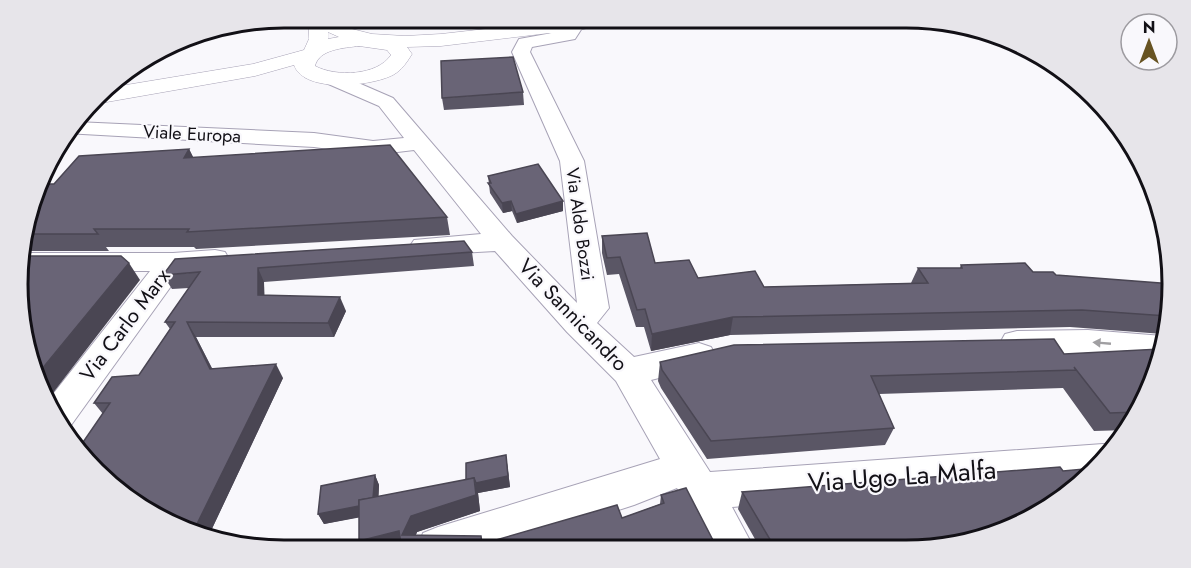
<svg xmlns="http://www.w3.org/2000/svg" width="1191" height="568" viewBox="0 0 1191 568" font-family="Jost,sans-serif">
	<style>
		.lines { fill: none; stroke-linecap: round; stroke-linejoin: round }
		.minor-casing { stroke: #a7a2b6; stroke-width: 2 }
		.major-casing { stroke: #a7a2b6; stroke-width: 1 }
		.minor { fill: #fff; fill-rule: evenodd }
		.major { fill: #fff; fill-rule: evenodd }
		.wall { fill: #5a5665 }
		.shaded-wall { fill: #4a4653 }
		.building { fill: #696476; stroke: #4a4653; stroke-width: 1.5 }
		.oneway { fill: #a09fa2 }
		.labels { text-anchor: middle; stroke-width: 4.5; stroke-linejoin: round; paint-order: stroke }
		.far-street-label { font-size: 18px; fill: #121016; stroke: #f9f8fc }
		.street-label { font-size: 21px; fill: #121016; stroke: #f9f8fc }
		.near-street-label { font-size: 26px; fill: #121016; stroke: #f9f8fc }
		.rim { fill: none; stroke: #121016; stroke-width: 3 }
	</style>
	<rect width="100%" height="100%" fill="#f9f8fc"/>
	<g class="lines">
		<g class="minor-casing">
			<g id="minor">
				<path d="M504,18H563L564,20L556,25L515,30L509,29Z"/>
				<path d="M576,20L584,25L575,39L532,47L530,52L584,161L609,308L597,323L634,357L699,343L711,347L716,356L711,365L651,380L710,472L1103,444L1116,448L1084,479L732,507L754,548H709L677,488L634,505L499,549L417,550L423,533L438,527L660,459L616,381L567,332L495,251L424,255L414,252L410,246L414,240L481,234L414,150L373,155L314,147L65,133L76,122L314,133L373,141L404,138L379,106L326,83L323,79L326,75H340L393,98L512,236L577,303L560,161L512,52L519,39L563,31L570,21Z"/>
				<path d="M215,250L225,252L229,259L225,266L182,271L69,428L65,429L46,403L150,271H22V253H173Z"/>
				<path d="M1088,330L1163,336L1158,360L1088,354L1017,355L1005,352L1000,343L1005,334L1017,331Z"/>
			</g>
		</g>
		<g class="major-casing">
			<path id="major" d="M308,18H330L348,28L372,34L405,36L441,34L583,18H619L616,22L556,35L549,33L441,46L407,47L412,54C407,62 402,70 393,75C372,86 304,94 294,65L255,76L101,103L95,101L108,88L253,64L304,50L309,39ZM328,32L339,37L328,39ZM359,46L387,50L391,55C377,76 336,77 315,66C319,49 344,48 359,46Z"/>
		</g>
		<use href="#minor" class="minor"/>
		<use href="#major" class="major"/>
	</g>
	<g class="wall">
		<path d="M523,92L524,105L444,110L442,98Z"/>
		<path d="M189,149L193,157L447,217L450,235L196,249L194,247H106L109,251H23V232L54,184Z"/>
		<path d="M488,176L563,211L517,223L512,211L503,213L490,193Z"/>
		<path d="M602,236L655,263L698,278L764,287L911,283L918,268H960L961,265L1033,272L1056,275L1173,284L1163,334L1070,327L730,335L651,351L644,327H636L619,274L607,275L602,253Z"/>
		<path d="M472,252L474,266L264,282V295L346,311L334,337H196L212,368L283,378L209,535L182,530L103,414L94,403L139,375L170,329L165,322L189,288L172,289L163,275Z"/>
		<path d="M1064,354L1153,386L1127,430L1094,431L1063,388L879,394L894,428L885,445L707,459L661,388L658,381L660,362Z"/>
		<path d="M506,455L510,487L478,493L480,511L417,532L416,535L483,544L622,518L660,504L661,495L713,539L402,547L392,550H364L359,517L324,524L318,514L375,475L379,485L378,497L466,480Z"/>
		<path d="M1063,471L1008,530L942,548H760L738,509L742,492Z"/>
	</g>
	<g class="shaded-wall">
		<path d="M189,149L197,165L184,158Z"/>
		<path d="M511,201L512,211L503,213L502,203Z"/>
		<path d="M563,201V211L517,223L516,214Z"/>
		<path d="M129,263L140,280L46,402L37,375Z"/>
		<path d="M258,268L264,282L265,309L258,295Z"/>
		<path d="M340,297L346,311L334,337L328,323Z"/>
		<path d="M733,317L730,335L651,351L652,334Z"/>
		<path d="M187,322L196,337L219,383L210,369Z"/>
		<path d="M276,364L283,378L209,535L193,532Z"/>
		<path d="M506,455L510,487L478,493L480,511L417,532L409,550L402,535L411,516L469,495L476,483Z"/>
		<path d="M375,475L379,485L378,514L324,524L318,514Z"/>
		<path d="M399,531L406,546L392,550H364L359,541Z"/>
	</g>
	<g class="building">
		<path d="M513,57L523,92L442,98L441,61Z"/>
		<path d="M390,145L447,217L187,232L189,229H94L98,234H23L43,184H54L79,156L189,149L184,158Z"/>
		<path d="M538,164L563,201L516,214L511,201L502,203L488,183H491L488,176Z"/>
		<path d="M647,233L655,263L689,260L698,278L755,271L764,287L928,283L918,268H962L961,265L1025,263L1033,272H1053L1056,275L1173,284L1167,316L1082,310L733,317L652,334L645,309L637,310L620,257L607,258L602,236Z"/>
		<path d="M464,241L472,252L258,268V295L340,297L328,323L187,322L210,369L276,364L193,532L182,530L96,472L79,448L110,403H94L112,377L139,375L175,322H165L200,272L163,275L175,259Z"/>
		<path d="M22,256H121L129,263L37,375L20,318Z"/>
		<path d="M1054,339L1064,354L1160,349L1153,386L1137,412L1110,413L1074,367L1076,370L871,376L894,428L711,441L662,370L660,362L734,345Z"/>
		<path d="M506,455L508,476L476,483L474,478L466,480V463Z"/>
		<path d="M1060,467L1063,471L1096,468L1069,495L1008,530L971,540L866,548H775L742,492Z"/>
		<path d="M375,475L373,498L359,500V506L318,514L321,486Z"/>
		<path d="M474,478L476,495L411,516L402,535L481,536L482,544L617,505L622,518L664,503L661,495L686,488L717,548L402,550L399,531L359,541V500Z"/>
	</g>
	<defs><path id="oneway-solid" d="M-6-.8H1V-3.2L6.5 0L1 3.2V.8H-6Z" transform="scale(1.5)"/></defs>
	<use class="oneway" href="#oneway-solid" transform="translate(1102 343) rotate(-175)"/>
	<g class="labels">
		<g class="far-street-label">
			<text transform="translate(192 134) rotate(3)" y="6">Viale Europa</text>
			<text transform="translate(580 224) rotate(82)" y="6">Via Aldo Bozzi</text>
		</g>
		<g class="street-label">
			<text transform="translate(573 315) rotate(46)" y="7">Via Sannicandro</text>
			<text transform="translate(125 325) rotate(-53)" y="7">Via Carlo Marx</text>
		</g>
		<g class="near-street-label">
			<text transform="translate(902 476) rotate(-4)" y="9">Via Ugo La Malfa</text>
		</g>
	</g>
	<path d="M0 0H1191V568H0ZM284 28H906A256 256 0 0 1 1162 284V284A256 256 0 0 1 906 540H284A256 256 0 0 1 28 284V284A256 256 0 0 1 284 28Z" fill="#e7e5ea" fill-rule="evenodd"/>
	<path class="rim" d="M284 28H906A256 256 0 0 1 1162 284V284A256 256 0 0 1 906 540H284A256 256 0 0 1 28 284V284A256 256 0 0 1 284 28Z"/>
	<g transform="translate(1149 42)"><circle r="28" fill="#f9f8fc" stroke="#9d9ba0" stroke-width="1.5"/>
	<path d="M0-4.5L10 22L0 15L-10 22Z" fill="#675322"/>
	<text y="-9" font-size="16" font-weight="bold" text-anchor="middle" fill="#121016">N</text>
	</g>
</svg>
